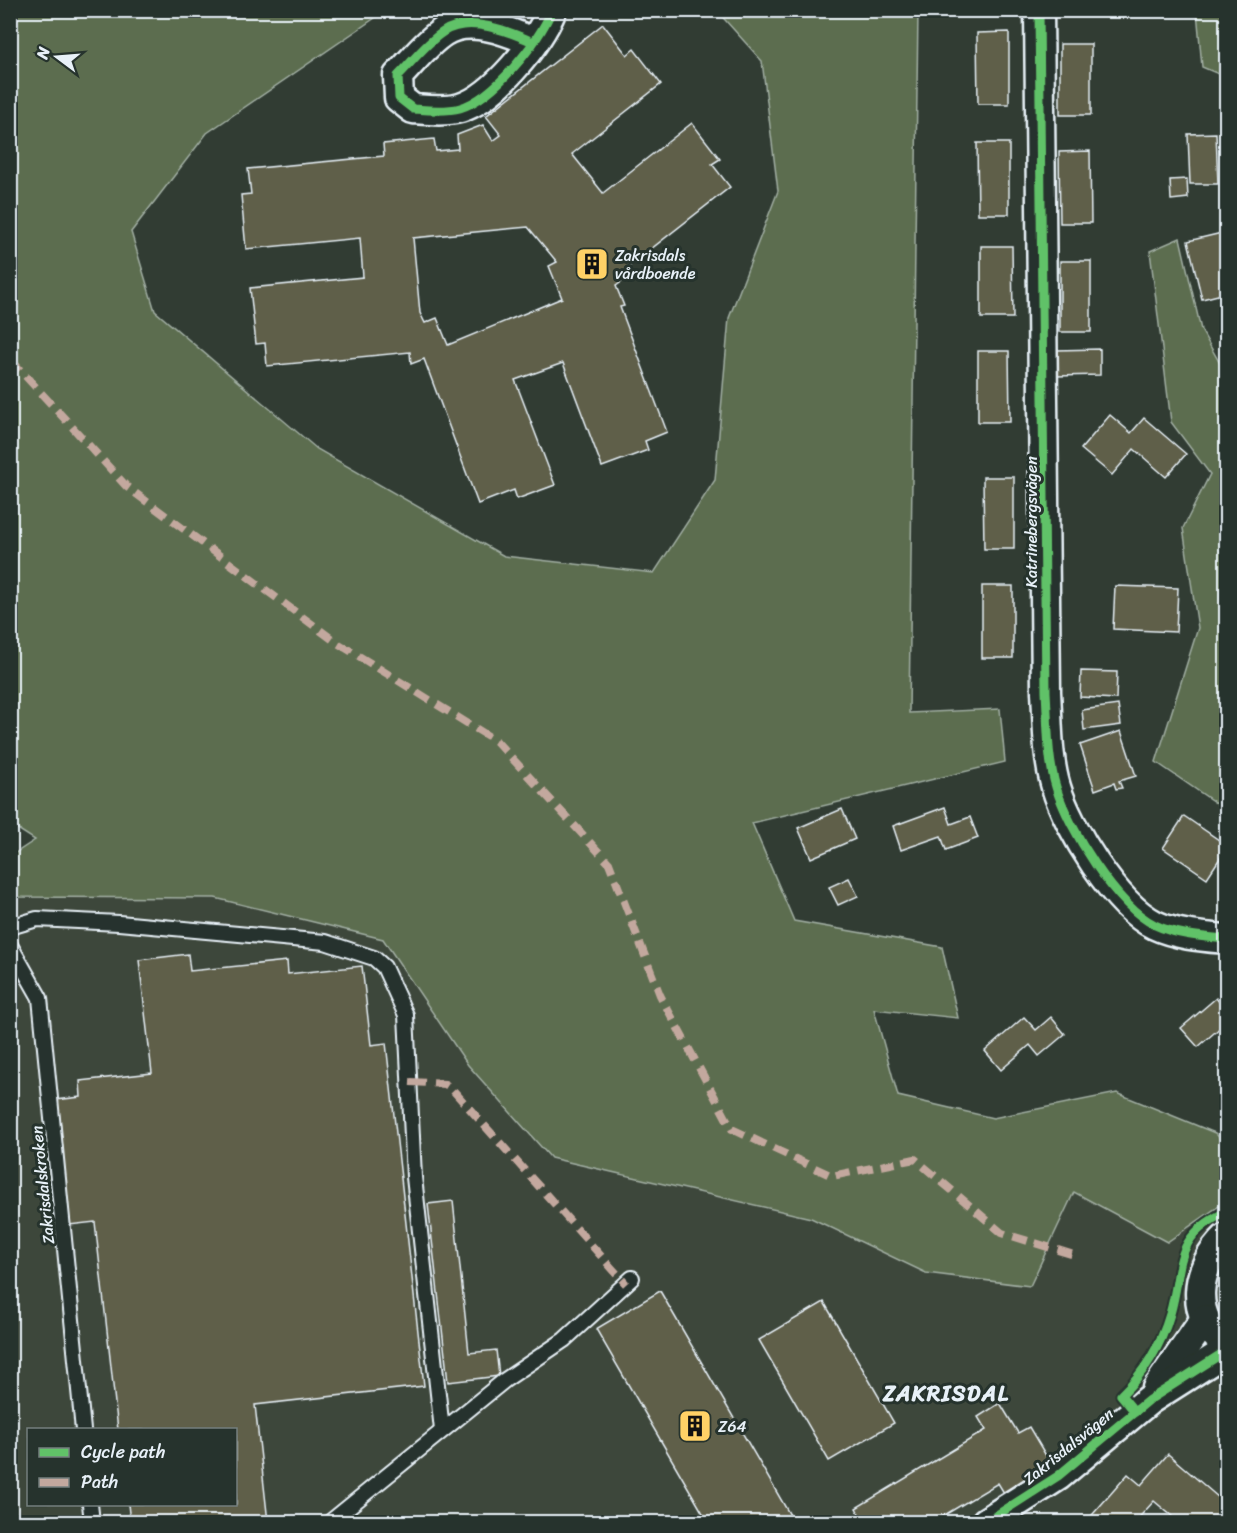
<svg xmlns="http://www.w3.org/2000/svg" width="1237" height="1533" viewBox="0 0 1237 1533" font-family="Sriracha,sans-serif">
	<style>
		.built { fill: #3e463a; fill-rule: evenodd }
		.green { fill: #5c6d4f; stroke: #a2afa4; stroke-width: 1.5 }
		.building { fill: #5e5e49; stroke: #e8f1f8; stroke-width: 1.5; fill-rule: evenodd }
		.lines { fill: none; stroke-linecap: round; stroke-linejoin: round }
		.lane-casing { stroke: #e8f1f8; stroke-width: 18 }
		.street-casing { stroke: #e8f1f8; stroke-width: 33 }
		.lane { stroke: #26332d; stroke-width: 14 }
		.street { stroke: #26332d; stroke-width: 28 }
		.quiet { stroke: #c3a89e; stroke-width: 8; stroke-dasharray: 15 8; stroke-linecap: butt }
		.cycleway-casing { stroke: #26332d; stroke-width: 13 }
		.cycleway { stroke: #61c268; stroke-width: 9 }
		.labels { text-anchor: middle; stroke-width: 6; stroke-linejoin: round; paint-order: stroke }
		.poi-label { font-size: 16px; fill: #e8f1f8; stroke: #26332d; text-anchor: start }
		.street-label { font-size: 16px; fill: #e8f1f8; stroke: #26332d }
		.district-label { font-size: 22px; font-weight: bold; letter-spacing: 1.5px; fill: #e8f1f8; stroke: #26332d }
	</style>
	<rect width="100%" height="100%" fill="#313c33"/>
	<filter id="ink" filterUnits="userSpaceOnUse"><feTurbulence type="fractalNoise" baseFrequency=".0167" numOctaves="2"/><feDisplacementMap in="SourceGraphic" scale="12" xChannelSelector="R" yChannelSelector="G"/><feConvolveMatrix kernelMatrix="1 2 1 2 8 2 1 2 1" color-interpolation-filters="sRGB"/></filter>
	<g filter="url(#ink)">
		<path class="built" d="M10,897L215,898L383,939L551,1158L811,1218L926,1273L1030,1286L1074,1191L1167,1242L1226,1201V1522H26L10,1494ZM28,1430H236V1504H28Z"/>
		<g class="green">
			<path d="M11,10L385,11L207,133L131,232L155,311L317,449L504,556L654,573L715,480L729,318L778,191L762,61L717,11H918L909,713L1000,709L1005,762L752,823L794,921L942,947L958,1018L874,1009L898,1096L993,1118L1117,1093L1215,1133L1226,1144V1201L1167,1242L1074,1192L1030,1286L926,1273L811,1218L551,1158L468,1065L383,939L215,898L11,897V856L35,840L10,824Z"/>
			<path d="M1197,11H1226V77L1202,67Z"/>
			<path d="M1180,238L1201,330L1226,374V810L1156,762L1198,628L1183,528L1210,474L1171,422L1150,251Z"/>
		</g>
		<g class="building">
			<path d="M603,24L627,55L634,49L661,84L572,154L603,193L692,123L720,159L712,164L730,187L628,267L633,274L616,286L624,306L620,307L667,432L645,441L648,450L602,467L563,363L515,380L555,485L517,499L514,490L478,504L424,359L411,364L410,352L267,366L265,343L256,344L250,288L363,277L360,238L246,249L241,195L251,194L248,169L384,156L383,144L434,139L436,151L458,149L457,135L483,125L493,141L501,135L486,116ZM528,227L557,262L549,266L562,298L448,345L437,318L425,323L420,313L413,238Z"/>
			<path d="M1009,32V104H978L977,33Z"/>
			<rect x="1060" y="44" width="31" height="71"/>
			<path d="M1216,133L1218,184H1190L1188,134Z"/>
			<path d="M977,143H1009V214H978Z"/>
			<path d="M1090,151L1091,223H1060L1059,152Z"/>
			<path d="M1187,179L1188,198L1171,200L1170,180Z"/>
			<path d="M1226,232V293L1202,299L1188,241Z"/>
			<path d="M981,246H1012L1013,318H981Z"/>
			<rect x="1060" y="261" width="31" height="71"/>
			<path d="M1100,349V375L1056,376V350Z"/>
			<path d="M978,351H1009L1010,422H978Z"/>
			<path d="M1110,415L1131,433L1144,418L1186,454L1166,477L1134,449L1112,475L1081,449Z"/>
			<path d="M983,477H1014V549H984Z"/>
			<rect x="982" y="586" width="31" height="72"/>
			<path d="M1115,586L1178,588L1176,632L1113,629Z"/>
			<path d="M1081,671L1117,672L1116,699L1080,697Z"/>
			<path d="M1118,705L1121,725L1084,730L1082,710Z"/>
			<path d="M1121,731L1136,776L1119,781L1122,788L1116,789L1114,783L1095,790L1080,745Z"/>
			<path d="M945,807L951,824L970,817L978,838L946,850L941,836L901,850L893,826Z"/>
			<path d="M842,809L855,839L811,858L798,828Z"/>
			<path d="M1184,816L1226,845V849L1207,878L1163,848Z"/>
			<path d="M849,878L858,896L838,905L829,887Z"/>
			<path d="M188,954L190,971L287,961L288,974L362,966L371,1045L386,1043L424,1386L255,1405L268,1522H130L128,1504H236V1430H118L95,1222L69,1225L55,1100L81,1097L80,1081L152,1073L139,960Z"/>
			<path d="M1216,998L1226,1010V1031L1222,1026L1198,1047L1181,1028Z"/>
			<path d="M1024,1017L1036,1030L1051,1017L1065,1034L1039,1056L1030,1045L1001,1070L985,1051Z"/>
			<path d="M453,1201L469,1353L496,1350L499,1376L448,1382L428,1204Z"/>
			<path d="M660,1291L794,1522H708L596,1329Z"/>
			<path d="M824,1302L894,1423L829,1461L759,1340Z"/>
			<path d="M1000,1403L1018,1433L1029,1427L1051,1464L1004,1493L998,1483L933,1522H864L856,1508L986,1430L978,1417Z"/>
			<path d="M1168,1454L1226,1504V1522H1179L1154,1501L1135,1522H1086L1128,1474L1141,1485Z"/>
		</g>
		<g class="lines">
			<g class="lane-casing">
				<g id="lane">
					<path d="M10,927L37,919L119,923L325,942L374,958L384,967L406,1015L414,1177L442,1430"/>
					<path d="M10,945L40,998L83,1430"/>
					<path d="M90,1504L92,1522"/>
					<path d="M330,1522L505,1380L564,1340L632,1278"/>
				</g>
			</g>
			<g class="street-casing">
				<g id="street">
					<path d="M1039,10L1046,692C1048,723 1047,757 1056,787C1068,828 1116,906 1155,925C1176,935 1204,937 1226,939"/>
					<path d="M533,42C508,31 469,15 443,32C426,43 412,62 398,76L399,98L413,109C427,110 446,112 460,108C494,98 538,43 552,10"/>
					<path d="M1226,1238C1195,1267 1188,1316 1226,1344"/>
					<path d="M1157,1388L1205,1319"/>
					<path d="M986,1522L1058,1476L1149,1400L1226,1351"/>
				</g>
			</g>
			<use href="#lane" class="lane"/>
			<use href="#street" class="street"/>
			<g class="quiet">
				<path d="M10,359L127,487L336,642L496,741L609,863L660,995L732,1129L832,1176L915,1159L1002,1233L1074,1255"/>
				<path d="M410,1082L445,1084L451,1088L626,1284"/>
			</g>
			<g class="cycleway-casing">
				<g id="cycleway">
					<path d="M1039,10L1046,692C1048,723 1047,757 1056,787C1068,828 1116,906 1155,925C1176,935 1204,937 1226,939"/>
					<path d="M533,42C508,31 469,15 443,32C426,43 412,62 398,76L399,98L413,109C427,110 446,112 460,108C494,98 538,43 552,10"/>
					<path d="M1135,1412L1121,1395C1144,1373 1161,1345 1170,1314C1184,1266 1171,1238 1226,1212"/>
					<path d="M986,1522L1058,1476L1149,1400L1226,1351"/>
				</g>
			</g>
			<use href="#cycleway" class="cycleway"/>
		</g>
	</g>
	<defs>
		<g id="building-square" transform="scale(1.725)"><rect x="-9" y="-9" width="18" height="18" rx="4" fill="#ffd166" stroke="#26332d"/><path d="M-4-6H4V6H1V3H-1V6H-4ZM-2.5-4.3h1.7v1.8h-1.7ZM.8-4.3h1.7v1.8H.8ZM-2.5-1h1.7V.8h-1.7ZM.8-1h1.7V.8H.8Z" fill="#111"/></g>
	</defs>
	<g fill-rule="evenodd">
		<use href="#building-square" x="592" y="264"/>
		<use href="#building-square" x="695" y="1426"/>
	</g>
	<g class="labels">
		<g class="poi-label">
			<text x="615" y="261">Zakrisdals<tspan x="615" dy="18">vårdboende</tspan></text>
			<text x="718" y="1432">Z64</text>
		</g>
		<g class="street-label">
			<text transform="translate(1031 522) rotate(-90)" y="6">Katrinebergsvägen</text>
			<text transform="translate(42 1185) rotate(-96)" y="6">Zakrisdalskroken</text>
			<text transform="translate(1068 1446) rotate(-39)" y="6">Zakrisdalsvägen</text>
		</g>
		<g class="district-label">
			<text x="946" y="1401">ZAKRISDAL</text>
		</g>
	</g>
	<rect width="1237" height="1533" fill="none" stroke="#26332d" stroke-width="36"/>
	<rect x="18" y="18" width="1201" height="1497" fill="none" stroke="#e8f1f8" stroke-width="2" filter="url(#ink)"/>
	<rect x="27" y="1428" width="210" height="78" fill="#26332d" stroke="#747f7e" stroke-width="1.5"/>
	<rect x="39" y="1448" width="30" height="9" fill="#61c268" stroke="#747f7e" stroke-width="1.5"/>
	<text x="81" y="1458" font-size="18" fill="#e8f1f8">Cycle path</text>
	<rect x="39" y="1478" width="30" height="9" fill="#c3a89e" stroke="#747f7e" stroke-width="1.5"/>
	<text x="81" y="1488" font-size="18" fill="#e8f1f8">Path</text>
	<g transform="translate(57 57) rotate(286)" stroke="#26332d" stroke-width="4.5" paint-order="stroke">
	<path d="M0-4.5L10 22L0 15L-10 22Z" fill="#e8f1f8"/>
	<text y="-9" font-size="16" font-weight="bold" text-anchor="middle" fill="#e8f1f8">N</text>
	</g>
</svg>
